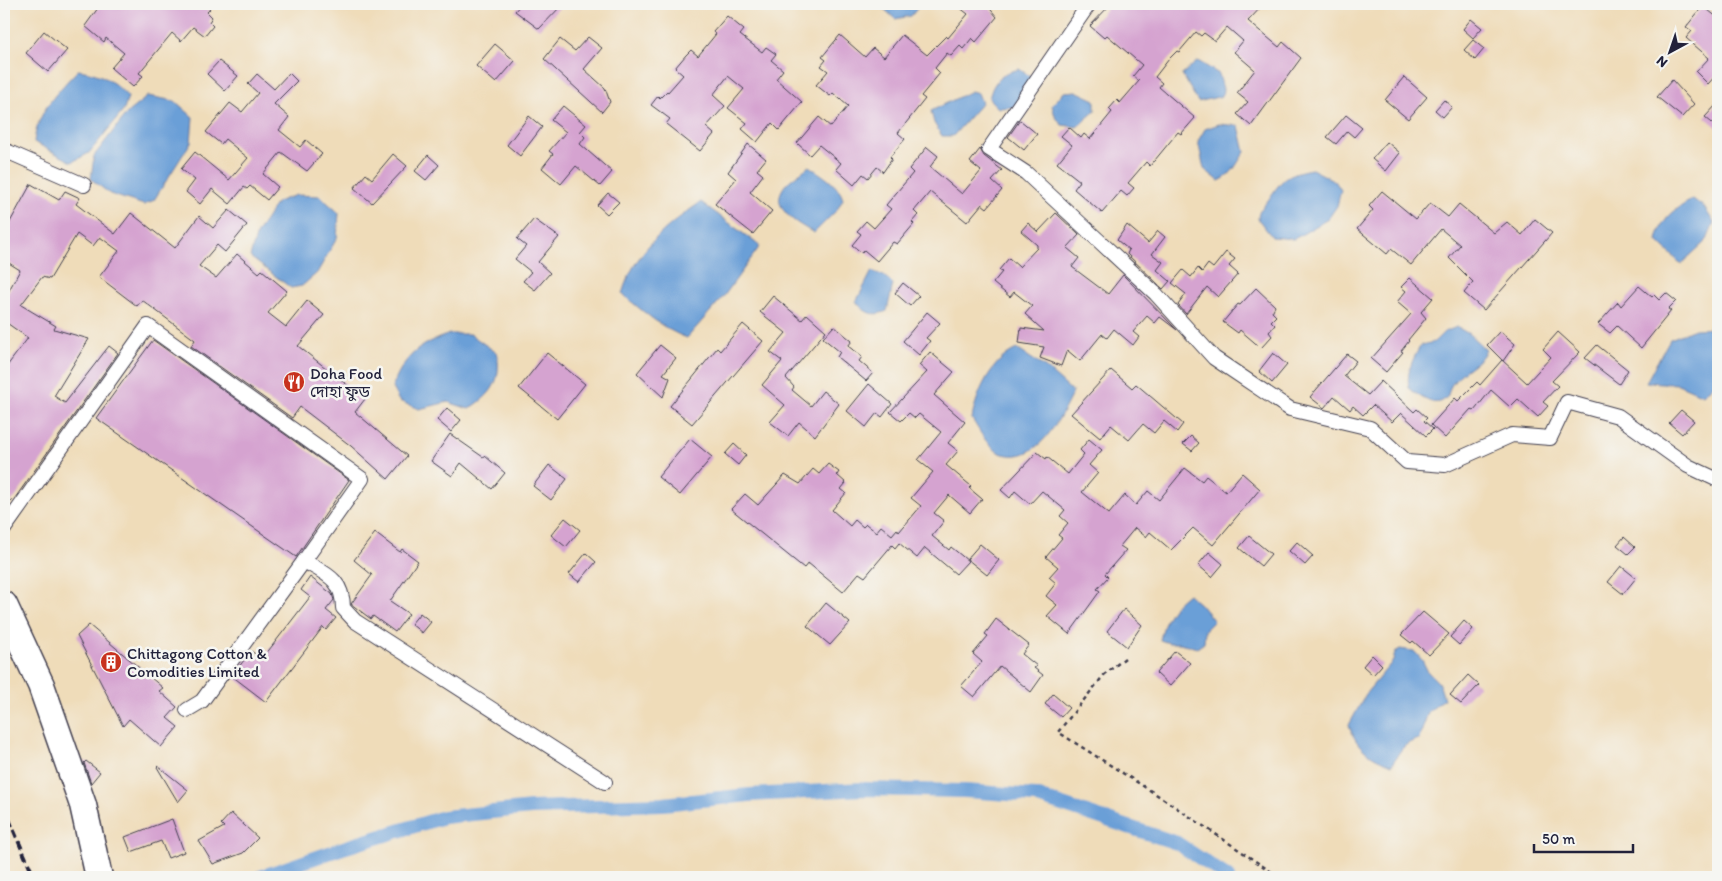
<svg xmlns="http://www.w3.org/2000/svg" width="1722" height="881" viewBox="0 0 1722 881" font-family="Itim,'Noto Sans Bengali',sans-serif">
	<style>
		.water { fill: #6a9fd7; stroke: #466089 }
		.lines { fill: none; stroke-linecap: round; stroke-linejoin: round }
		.canal { stroke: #6a9fd7; stroke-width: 14 }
		.building { fill: #d5a3d0 }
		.street-casing { stroke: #413e4e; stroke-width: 16 }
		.highway-casing { stroke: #413e4e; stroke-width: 29 }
		.path { stroke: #413e4e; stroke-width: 2.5; stroke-dasharray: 4 4; stroke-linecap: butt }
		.street { stroke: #fff; stroke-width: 14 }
		.highway { stroke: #fff; stroke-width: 26 }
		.rail { stroke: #22223b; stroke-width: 4; stroke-dasharray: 8 4; stroke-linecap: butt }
		.labels { text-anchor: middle; stroke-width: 5; stroke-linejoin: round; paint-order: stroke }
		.poi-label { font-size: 16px; fill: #22223b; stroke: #f6f6f2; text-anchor: start }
	</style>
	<rect width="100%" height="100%" fill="#f6f6f2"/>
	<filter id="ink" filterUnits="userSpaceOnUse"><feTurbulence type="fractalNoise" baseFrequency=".02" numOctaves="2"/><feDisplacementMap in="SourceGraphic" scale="10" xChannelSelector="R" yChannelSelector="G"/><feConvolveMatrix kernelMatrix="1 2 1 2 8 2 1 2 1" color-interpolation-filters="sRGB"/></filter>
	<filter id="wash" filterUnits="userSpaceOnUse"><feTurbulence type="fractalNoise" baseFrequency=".0096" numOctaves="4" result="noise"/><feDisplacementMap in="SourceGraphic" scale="20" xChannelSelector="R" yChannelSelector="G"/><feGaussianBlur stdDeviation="1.12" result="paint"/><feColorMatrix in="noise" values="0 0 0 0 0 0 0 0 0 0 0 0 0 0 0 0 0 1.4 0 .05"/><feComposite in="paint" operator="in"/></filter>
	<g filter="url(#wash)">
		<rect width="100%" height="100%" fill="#efdcb9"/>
		<g class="water">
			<path d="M879,4H921L911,16L895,19Z"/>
			<path d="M1198,61L1219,74L1223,89L1222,96L1198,102L1182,74Z"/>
			<path d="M1019,69L1033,78L1017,107L998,108L989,99C993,81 1001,74 1019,69Z"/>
			<path d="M78,70C100,73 113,80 128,97L124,110L89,153L72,162L34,142C37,112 58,91 78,70Z"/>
			<path d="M971,91L978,93L982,103L953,136H942L934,123L931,111Z"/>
			<path d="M1076,91L1095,100V111L1077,127L1062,125L1055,116L1052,105L1064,92Z"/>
			<path d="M148,96L175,101L193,117L191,142L154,200L144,205L110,194L91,179L94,156L128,112Z"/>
			<path d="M1219,124L1239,126L1245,152C1236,164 1233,175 1219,181L1204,169L1198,141L1205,129Z"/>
			<path d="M809,166C820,174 839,184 843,199L837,210L814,233C800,225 771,210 782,190C786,181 801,173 809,166Z"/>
			<path d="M1312,169L1335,181L1341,190L1337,206L1328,219L1294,239L1272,237L1258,219C1258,210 1264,206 1269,199C1282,179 1287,173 1312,169Z"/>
			<path d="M296,195L320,196L339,213L337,238L317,273L302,286L291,288L250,257L257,233L277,202Z"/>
			<path d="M1693,199L1704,207L1714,223L1707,240L1681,264L1657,241C1661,219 1674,210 1693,199Z"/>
			<path d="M701,202L760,246L724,296L687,338C662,329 643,311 622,294C634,252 666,226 701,202Z"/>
			<path d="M872,271L884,276L893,284L887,311C872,317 866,313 856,302Z"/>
			<path d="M1457,327L1469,334L1486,350C1481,361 1470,366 1461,374C1458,378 1453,382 1451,386C1449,389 1449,394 1447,397C1436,411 1418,395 1409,388C1406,371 1413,359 1421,345L1434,342L1444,332Z"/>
			<path d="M1716,328L1718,330V381L1703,395L1678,384L1646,382L1670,339L1695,329Z"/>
			<path d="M450,334H470L497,353C502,381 492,395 469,409L448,402L419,409L399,401L392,388C403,357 419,344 450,334Z"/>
			<path d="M1017,349L1046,368L1073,392C1060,418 1039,464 1003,454C989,450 979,430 972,419C976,393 992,359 1017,349Z"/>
			<path d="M1188,594L1200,604L1214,621L1205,630L1204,643L1197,648L1180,643H1169L1160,640C1165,618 1170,608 1188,594Z"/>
			<path d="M1400,649L1414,651L1422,660L1428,672L1439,683L1444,699L1428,712L1419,739C1404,743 1399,751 1392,765C1369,756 1357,749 1349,725L1367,692L1393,661L1395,652Z"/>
		</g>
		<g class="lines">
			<path class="canal" d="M260,877L346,847L444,817L531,808L663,804L749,795L863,789L965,791L1035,796L1177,843L1228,877"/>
		</g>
		<g id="blocks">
			<g class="building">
				<path d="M101,4H203L210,9L207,12L212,17L209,22L213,26L205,36L193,27L181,41L172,33L139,73L143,76L133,87L111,68L124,53L106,38L104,42L85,26Z"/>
				<path d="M521,4H563L539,29L515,11Z"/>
				<path d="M955,4H986L997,17L976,42L972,38L963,49L960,46L951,56L947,53L935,68L940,73L921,96L925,99L898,133L905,139L890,157L892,159L883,172L877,167L868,178L863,174L854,185L836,169L841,163L819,145L810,155L797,143L819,117L831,127L848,106L833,93L830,96L816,85L828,71L821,66L826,60L822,57L840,35L865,57L873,48L884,57L902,35L927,55L946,36L948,38L968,14Z"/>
				<path d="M1111,4H1264L1248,21L1279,47L1283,42L1301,58L1251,126L1237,114L1248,102L1237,93L1255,70L1234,52L1243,41L1227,27L1215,41L1204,33L1201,36L1196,32L1179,52L1177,51L1169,59L1155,77L1162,83L1159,87L1195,118L1181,134L1178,132L1150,166L1146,162L1128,183L1134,188L1127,196L1121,191L1102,213L1074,189L1080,181L1057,163L1072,145L1061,136L1069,127L1081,138L1084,134L1090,139L1112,112L1109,109L1117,100L1120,103L1139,81L1133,76L1142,65L1107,35L1104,38L1090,26Z"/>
				<path d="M1703,6L1718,18V73L1708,84L1696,72L1709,58L1686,38L1692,31L1686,27Z"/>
				<path d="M727,16L744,30L740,35L762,52L766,47L776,54L771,60L783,70L776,79L802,102L779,130L772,123L757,142L742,129L747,123L728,108L744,89L728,76L713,95L725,106L706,127L714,134L700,151L666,124L670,119L651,105L658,96L660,98L667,91L668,92L683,75L675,68L686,55L691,50L698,56L716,34L713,32Z"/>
				<path d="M1471,19L1482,28L1473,38L1463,29Z"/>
				<path d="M44,31L67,50L48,72L26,53Z"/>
				<path d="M588,37L602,48L584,69L605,88L610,102L602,112L544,59L560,39L575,51Z"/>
				<path d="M1473,40L1484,49L1475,60L1464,50Z"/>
				<path d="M495,44L515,61L496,83L476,66Z"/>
				<path d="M219,61L238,76L225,91L207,74Z"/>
				<path d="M289,73L297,81L274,104L289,117L279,130L300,147L306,140L322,154L307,171L281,152L263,174L278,187L267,200L250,186L247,189L244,187L230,204L212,189L200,204L186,192L195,180L181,169L195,152L229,180L248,158L225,139L221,144L206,132L230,103L242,112L258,93L248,84L257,74L274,89Z"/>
				<path d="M1404,77L1427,97L1408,119L1385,100Z"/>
				<path d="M1672,80L1694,104L1682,117L1657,97Z"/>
				<path d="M1444,100L1452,107L1443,117L1435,110Z"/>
				<path d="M1718,103V128L1705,117Z"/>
				<path d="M563,106L586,125L580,132L585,137L580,144L612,172L600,186L576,166L561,184L542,168L553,154L549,151L566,132L551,120Z"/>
				<path d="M1346,115L1362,128L1354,137L1347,131L1336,144L1327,137Z"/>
				<path d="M529,116L542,127L520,156L507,145Z"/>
				<path d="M1020,120L1037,134L1024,150L1008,137Z"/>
				<path d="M1387,142L1400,153L1386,171L1372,159Z"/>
				<path d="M748,144L766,159L757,170L763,175L750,192L772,211L753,234L715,204L736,179L728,172Z"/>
				<path d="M927,147L938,156L930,167L962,194L981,171L970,162L980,149L984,156L1002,170L992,181L1002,190L987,208L982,204L967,222L930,192L914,211L918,215L912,222L914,224L897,244L893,242L877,261L864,250L862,253L852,245L861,234L857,231L866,221L874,228L891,209L886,205L913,173L909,169Z"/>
				<path d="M393,154L407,166L372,203L354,188L366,174L372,179Z"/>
				<path d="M428,155L439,165L426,180L415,171Z"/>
				<path d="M31,184L59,200L65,191L80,198L76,204L115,234L131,213L175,248L199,216L213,228L229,210L247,225L225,252L217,245L199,266L216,278L237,254L259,273L262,270L287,291L268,313L286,327L307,301L324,315L298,346L365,399L355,412L407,456L388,479L351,446L300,407L292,418L191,346L195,340L142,300L137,306L99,277L119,251L100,237L93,246L77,234L50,279L42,277L21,305L56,326L54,329L89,339L54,396L65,403L109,346L118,353L15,498L4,506V370L28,338L4,321V292L7,294L20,270L4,260V233Z"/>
				<path d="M1382,191L1416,219L1430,203L1448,217L1459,204L1494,233L1507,222L1522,235L1535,219L1552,233L1484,310L1464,293L1473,282L1449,258L1460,245L1441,229L1411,265L1391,249L1387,254L1357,229L1373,210L1369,206Z"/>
				<path d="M608,193L619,202L607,214L597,205Z"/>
				<path d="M1056,213L1079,235L1067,248L1079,258L1072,267L1108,294L1123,275L1177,330L1160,317L1155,323L1147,316L1133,332L1139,337L1133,345L1114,329L1107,338L1102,334L1080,361L1067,350L1061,366L1040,358L1044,347L1019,343L1021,328L1044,331L1025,314L1032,306L1014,292L1010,297L993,283L1002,272L999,270L1009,258L1019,267L1037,248V245L1021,231L1028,223L1038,232Z"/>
				<path d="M534,219L559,237L538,262L550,273L535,290L523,281L531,272L515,259L526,246L517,239Z"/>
				<path d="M1127,225L1148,243L1158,231L1165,237L1152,254L1163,262L1157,270L1170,281L1163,289L1127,254L1129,250L1117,240Z"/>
				<path d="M1226,252L1235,259L1229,266L1238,274L1218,297L1207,287L1186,314L1178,305L1186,294L1172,283L1183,270L1191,277L1198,268L1202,272L1208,264L1213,268Z"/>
				<path d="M1410,278L1433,298L1421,312L1426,318L1408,340L1409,341L1401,351L1403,352L1386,372L1371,359L1411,314L1397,302L1406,291L1401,287Z"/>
				<path d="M903,283L919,296L910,306L895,293Z"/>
				<path d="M1639,286L1652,297L1654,295L1659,300L1666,293L1676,301L1668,309L1671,311L1641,348L1617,326L1610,333L1598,324L1618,302L1621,306Z"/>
				<path d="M1256,288L1275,306L1272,312L1276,316L1271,321L1275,325L1269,332L1272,336L1261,348L1240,330L1238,333L1223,322L1238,304L1240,305Z"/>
				<path d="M773,296L802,320L807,314L826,331L786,378L794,387L792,390L811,406L823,391L839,404L815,436L799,422L788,436L770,422L785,405L762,385L782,361L770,352L786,333L760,312Z"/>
				<path d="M927,312L940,323L926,338L930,341L919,355L903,341Z"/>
				<path d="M743,324L763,341L692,424L670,406L717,348L720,351Z"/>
				<path d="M834,326L852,341L848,346L862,357L859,361L873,373L866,381L837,357L840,352L823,338Z"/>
				<path d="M1500,331L1515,344L1503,361L1487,345Z"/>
				<path d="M1558,332L1580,352L1552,381L1558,386L1543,402L1548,406L1538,417L1518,399L1510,407L1491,390L1474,411L1471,409L1445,438L1431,425L1455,398L1458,401L1477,382L1480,385L1502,360L1527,383L1551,357L1543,349Z"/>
				<path d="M153,340L349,480L296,557L96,418Z"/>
				<path d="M660,345L676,358L663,374L670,378L663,397L637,373Z"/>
				<path d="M1597,345L1628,370L1619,384L1585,358Z"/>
				<path d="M930,352L954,372L934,395L965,422L948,443L958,451L946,465L971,486L969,488L982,499L970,513L949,495L934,513L944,521L932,536L949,550L951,547L968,561L956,574L925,548L917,558L899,543L895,548L892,545L865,577L859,573L843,592L808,563L804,568L731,509L745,494L758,505L785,475L800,484L813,469L819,474L828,464L839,472L837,475L846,483L841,489L846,493L832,510L850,526L855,520L863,527L866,524L876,532L881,526L892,535L897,529L899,532L921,506L911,498L933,472L918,460L941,432L919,414L915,418L909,413L901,421L890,412L927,372L919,365Z"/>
				<path d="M547,353L585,384L557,419L519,388Z"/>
				<path d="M1273,353L1287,365L1272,383L1259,371Z"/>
				<path d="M1347,354L1356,361L1344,376L1368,395L1381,381L1414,412L1417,409L1427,418L1424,421L1433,429L1426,436L1401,413L1392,422L1373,405L1363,415L1353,406L1350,410L1334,396L1324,408L1310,397Z"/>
				<path d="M1111,370L1132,388L1136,384L1183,424L1177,432L1164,421L1154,433L1143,424L1129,440L1111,425L1100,438L1071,414Z"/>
				<path d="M869,384L892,404L882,417L877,413L866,427L847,411Z"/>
				<path d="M447,408L461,420L451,432L437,420Z"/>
				<path d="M1681,410L1694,421L1682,434L1669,423Z"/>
				<path d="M450,434L483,457L485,456L505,473L492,489L461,463L452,476L431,461Z"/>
				<path d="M1191,436L1199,443L1192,451L1183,444Z"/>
				<path d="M690,439L712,457L680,495L658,477Z"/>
				<path d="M1089,439L1102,450L1089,465L1098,473L1082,492L1109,514L1125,495L1136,505L1148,491L1159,500L1185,468L1202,481L1206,476L1226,492L1242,473L1260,489L1213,545L1193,528L1171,550L1150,532L1146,537L1135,528L1120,546L1126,550L1105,574L1108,577L1097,589L1100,591L1069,634L1047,616L1057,605L1046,596L1056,583L1049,577L1058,567L1046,557L1062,538L1058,535L1068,523L1060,516L1065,510L1042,491L1030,504L1015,491L1010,498L1001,490L1037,452L1046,459L1047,457L1068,474L1084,454L1080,450Z"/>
				<path d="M734,444L746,455L738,465L725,454Z"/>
				<path d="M549,465L567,479L551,500L533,486Z"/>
				<path d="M565,518L580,530L566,547L551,535Z"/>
				<path d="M375,533L400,552L402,549L418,561L390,601L409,614L395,632L373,616L371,619L351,604L372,575L354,560Z"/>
				<path d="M1249,536L1271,554L1261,566L1239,548Z"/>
				<path d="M1624,537L1635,547L1628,554L1617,545Z"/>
				<path d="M1297,542L1313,556L1305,565L1289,551Z"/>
				<path d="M980,544L999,560L987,575L967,559Z"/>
				<path d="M1209,552L1223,564L1212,577L1198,565Z"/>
				<path d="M586,553L596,562L579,582L569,574Z"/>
				<path d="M1621,566L1636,578L1623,594L1608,582Z"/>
				<path d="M310,577L332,594L334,600L326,610L336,618L326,630L323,627L266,702L232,676L251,651L262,659L310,597L301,590Z"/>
				<path d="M826,603L850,623L830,645L807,626Z"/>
				<path d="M1124,609L1142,625L1127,647L1107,631Z"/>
				<path d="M1423,612L1449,634L1429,655L1413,641L1411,643L1401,635Z"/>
				<path d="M420,613L431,622L422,633L411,624Z"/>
				<path d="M996,619L1029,645L1022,654L1037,666L1034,668L1043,675L1031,692L1000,666L974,697L961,686L982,662L973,654L988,636L985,634Z"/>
				<path d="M1464,621L1473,629L1459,645L1450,637Z"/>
				<path d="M89,625L163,688L159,691L177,707L167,718L178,727L161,747L129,719L123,726L77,636Z"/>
				<path d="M1175,651L1190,663L1170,686L1156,673Z"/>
				<path d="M1372,655L1382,665L1373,675L1363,666Z"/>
				<path d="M1468,675L1479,685L1461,704L1450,695Z"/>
				<path d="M1053,694L1069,708L1061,717L1045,704Z"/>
				<path d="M86,761L100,772L91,783L84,763Z"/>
				<path d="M158,766L188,790L178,802L157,767Z"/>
				<path d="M231,813L258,838L243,853L213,864L199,841L224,827L221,824Z"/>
				<path d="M172,819L184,852L168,858L161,841L131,852L125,837Z"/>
			</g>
		</g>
	</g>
	<g filter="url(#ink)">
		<use href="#blocks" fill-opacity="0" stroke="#413e4e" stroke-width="1"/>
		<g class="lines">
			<g class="street-casing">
				<g id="street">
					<path d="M1089,4L989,149L1026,173L1097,239L1156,294L1214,358L1290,409L1370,428L1407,462L1445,465L1512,435L1550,438L1567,402L1618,416L1688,466L1718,480"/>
					<path d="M4,150L84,185"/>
					<path d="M4,529L148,326L362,479L304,561"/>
					<path d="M187,710L202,701L304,561C326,574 343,579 343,608L355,621L605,782"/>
				</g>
			</g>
			<g class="highway-casing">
				<path id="highway" d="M4,605L41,685L83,805L99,877"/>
			</g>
			<path class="path" d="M1125,658L1104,675L1058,732L1162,798L1279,877"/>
			<use href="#street" class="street"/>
			<use href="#highway" class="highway"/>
			<path class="rail" d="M4,808L34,877"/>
		</g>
	</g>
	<defs>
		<g id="restaurant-disc" transform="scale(1.125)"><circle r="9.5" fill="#c8321e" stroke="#f6f6f2"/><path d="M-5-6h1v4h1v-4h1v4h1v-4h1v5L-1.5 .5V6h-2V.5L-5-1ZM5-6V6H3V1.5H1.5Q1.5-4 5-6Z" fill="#fff"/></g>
		<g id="building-disc" transform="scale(1.125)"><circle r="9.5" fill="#c8321e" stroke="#f6f6f2"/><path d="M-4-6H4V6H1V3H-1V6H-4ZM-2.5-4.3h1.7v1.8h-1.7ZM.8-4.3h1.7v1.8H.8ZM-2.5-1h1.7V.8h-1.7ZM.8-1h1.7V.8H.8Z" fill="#fff"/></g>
	</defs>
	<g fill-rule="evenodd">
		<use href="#restaurant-disc" x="294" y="382"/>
		<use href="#building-disc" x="111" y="662"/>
	</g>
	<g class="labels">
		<g class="poi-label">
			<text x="310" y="379">Doha Food<tspan x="310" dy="18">দোহা ফুড</tspan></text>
			<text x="127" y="659">Chittagong Cotton &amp;<tspan x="127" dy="18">Comodities Limited</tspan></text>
		</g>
	</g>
	<rect width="1722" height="881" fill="none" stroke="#f6f6f2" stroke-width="20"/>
	<g transform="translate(1670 52) rotate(220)" stroke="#f6f6f2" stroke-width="4" paint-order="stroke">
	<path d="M0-4L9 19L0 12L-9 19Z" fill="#22223b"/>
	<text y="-8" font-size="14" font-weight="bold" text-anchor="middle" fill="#22223b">N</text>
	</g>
	<path d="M1534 844v8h99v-8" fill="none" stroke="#22223b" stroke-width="2.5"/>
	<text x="1542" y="844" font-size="15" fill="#22223b" stroke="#f6f6f2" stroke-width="4" paint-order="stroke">50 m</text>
</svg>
